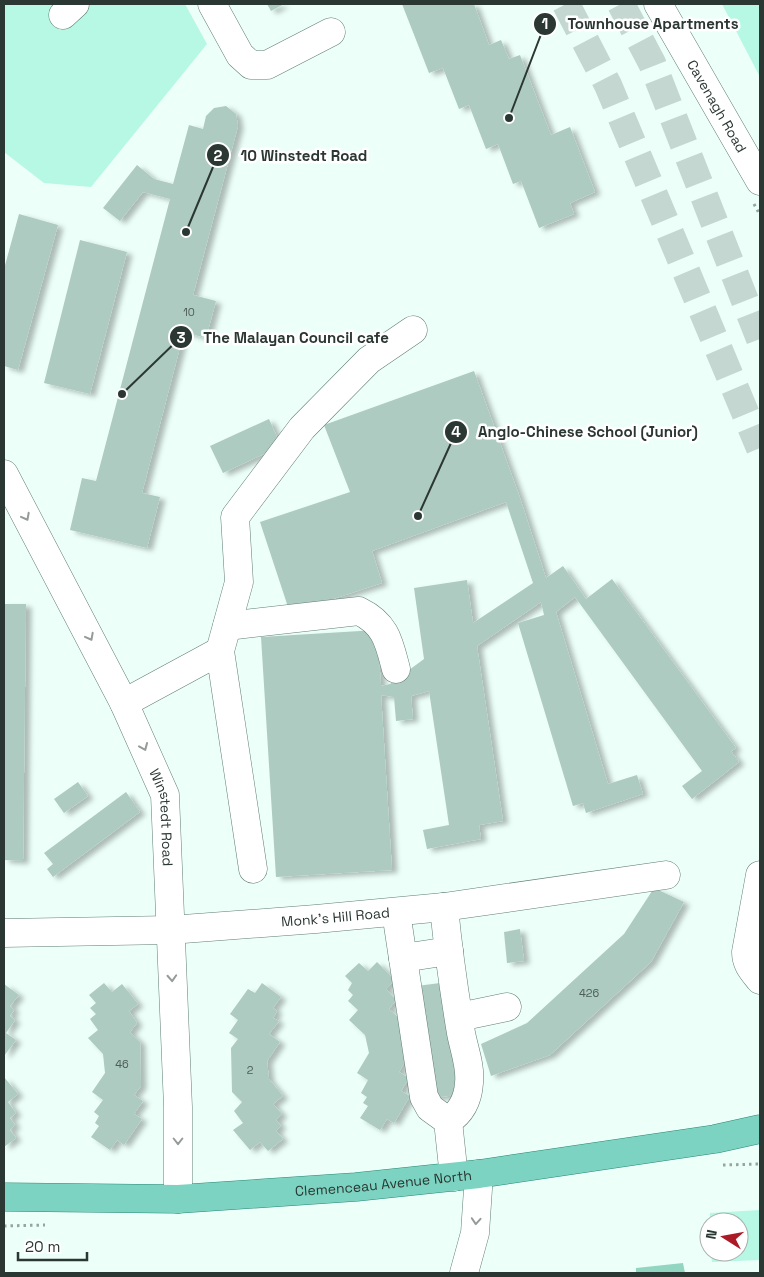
<svg xmlns="http://www.w3.org/2000/svg" width="764" height="1277" viewBox="0 0 764 1277" font-family="'Space Grotesk',sans-serif">
	<style>
		.green { fill: #b6f8e3 }
		.water { fill: #92d6c1 }
		.building { fill: #adcbc1; filter: url(#shadow) }
		.lines { fill: none; stroke-linecap: round; stroke-linejoin: round }
		.highway-tunnel { stroke: #c5d7d1; stroke-width: 28; stroke-dasharray: 28 14; stroke-linecap: butt }
		.minor-casing { stroke: #627e75; stroke-width: 29 }
		.major-casing { stroke: #288a74; stroke-width: 29 }
		.path { stroke: #95a5a0; stroke-width: 3; stroke-dasharray: 2.5 4; stroke-linecap: butt }
		.minor { stroke: #fff; stroke-width: 28 }
		.major { stroke: #7dd3c1; stroke-width: 28 }
		.oneway { stroke: #959b99 }
		.labels { text-anchor: middle; stroke-width: 5; stroke-linejoin: round; paint-order: stroke }
		.number-label { font-size: 11px; fill: #4c5c56 }
		.street-label { font-size: 14px; fill: #2b3733; stroke: #fff }
		.leader { fill: none; stroke: #2b3733; stroke-width: 2 }
		.callout-dot { fill: #2b3733; stroke: #fff; stroke-width: 2 }
		.mark-label { font-size: 15px; text-anchor: middle; font-weight: bold; fill: #fff }
		.callout-label { font-size: 15px; text-anchor: middle; font-weight: bold; fill: #2b3733; stroke: #fff; stroke-width: 5; stroke-linejoin: round; paint-order: stroke }
	</style>
	<defs>
		<filter id="shadow"><feDropShadow dx="5.5" dy="3" stdDeviation="2.5" flood-color="#0004"/></filter>
	</defs>
	<rect width="100%" height="100%" fill="#ecfff9"/>
	<g class="green">
		<path d="M4,4H185L207,44L91,187L44,183L4,152Z"/>
		<path d="M722,4H760V77Z"/>
		<path d="M760,1210V1260L712,1262L711,1252H739V1222H710V1213Z"/>
	</g>
	<path class="water" d="M683,1263L685,1273H636V1268Z"/>
	<g class="building">
		<path d="M267,4H284L271,11Z"/>
		<path d="M402,4H474L489,45L501,40L509,59L520,55L551,135L570,127L595,192L570,203L574,214L539,228L521,181L513,184L498,144L486,149L469,105L459,109L443,68L429,73Z"/>
		<path d="M226,106L236,114L238,126L193,295L216,301L206,338L184,332L142,493L160,497L147,548L70,530L82,478L96,481L170,199L143,192L120,221L103,208L137,165L154,179L173,184L189,125L203,129L206,116L214,108Z"/>
		<path d="M19,214L58,225L18,370L4,366V269Z"/>
		<path d="M80,240L127,252L90,394L44,383Z"/>
		<path d="M474,371L520,498L546,578L563,566L586,599L612,579L736,748L731,751L739,762L692,799L682,786L702,771L575,597L556,612L608,784L637,775L643,794L586,813L583,803L573,806L518,623L544,615L541,602L477,646L503,821L479,825L481,839L427,849L423,830L449,825L429,691L411,696L413,719L396,721L394,697L381,695L392,870L276,877L261,637L377,630L381,686L390,684L424,659L414,588L467,580L473,623L533,583L506,502L372,551L382,583L290,613L260,522L350,492L324,425Z"/>
		<path d="M269,419L281,446L223,473L210,446Z"/>
		<path d="M4,604H26L23,861L4,860Z"/>
		<path d="M78,782L88,796L64,813L54,799Z"/>
		<path d="M126,792L140,812L53,877L47,869L53,864L44,853Z"/>
		<path d="M654,888L684,902L651,962L550,1055L491,1076L481,1044L527,1023L624,934Z"/>
		<path d="M520,929L524,961L507,963L504,932Z"/>
		<path d="M377,962L395,980L386,989L396,1000L389,1009L400,1019L405,1062L399,1072L409,1078L401,1091L410,1096L394,1123L387,1119L380,1130L360,1118L368,1106L363,1103L367,1097L361,1093L368,1080L357,1073L369,1053L365,1035L349,1020L358,1010L348,1001L353,995L348,990L352,983L345,976L359,963L368,971Z"/>
		<path d="M448,982L463,1094L432,1098L417,986Z"/>
		<path d="M104,983L112,992L122,984L138,1004L129,1011L137,1023L130,1032L140,1042L141,1086L134,1095L143,1101L134,1114L142,1119L124,1145L117,1140L110,1150L91,1137L99,1126L95,1123L99,1116L94,1112L103,1100L92,1092L105,1073L103,1054L88,1038L98,1030L90,1019L96,1014L90,1008L96,1003L89,995Z"/>
		<path d="M262,983L281,997L273,1008L277,1011L273,1018L279,1021L269,1034L280,1042L267,1061L269,1079L283,1096L273,1104L282,1114L276,1120L281,1126L276,1131L283,1139L268,1151L260,1142L250,1150L233,1130L243,1123L234,1111L242,1102L232,1092L231,1048L238,1039L229,1033L238,1020L230,1014L248,989L255,993Z"/>
		<path d="M4,984L19,995L10,1006L14,1010L10,1016L15,1020L6,1033L16,1040L4,1056Z"/>
		<path d="M4,1077L18,1094L8,1102L16,1113L10,1118L15,1125L10,1130L16,1138L4,1147Z"/>
	</g>
	<g class="lines">
		<g class="highway-tunnel">
			<path d="M566,4L608,85L760,448"/>
			<path d="M621,4L652,63L760,339"/>
		</g>
		<g class="minor-casing">
			<g id="minor">
				<path d="M212,4L240,55L251,65H267L331,32"/>
				<path id="s1" d="M658,4L760,181"/>
				<path d="M63,15L75,4"/>
				<path id="s2" d="M4,474L124,703L165,795L178,1107V1199"/>
				<path d="M227,626L359,611C386,624 389,642 396,669"/>
				<path d="M124,703L220,651"/>
				<path d="M253,869L220,651L239,582L235,517L302,428L369,360L413,330"/>
				<path d="M760,875L746,952C746,964 752,970 760,980"/>
				<path d="M444,907C448,949 454,991 461,1033C464,1049 471,1067 469,1083C468,1099 462,1112 448,1121"/>
				<path d="M396,912L424,1097L430,1108L448,1121L454,1177"/>
				<path id="s3" d="M4,933L170,930L316,919L444,907L666,875"/>
				<path d="M403,958L449,951"/>
				<path d="M459,1017L507,1007"/>
				<path d="M464,1273L475,1233L479,1174"/>
			</g>
		</g>
		<g class="major-casing">
			<g id="major">
				<path id="s4" d="M4,1197L178,1199L356,1187L479,1174L715,1139L760,1129"/>
			</g>
		</g>
		<g class="path">
			<path d="M754,204L760,215"/>
			<path d="M723,1165L760,1164"/>
			<path d="M4,1226L45,1225"/>
		</g>
		<use href="#minor" class="minor"/>
		<use href="#major" class="major"/>
	</g>
	<defs><path id="oneway-chevron" d="M-2-3.5L2.5 0L-2 3.5" fill="none" stroke-width="1.6" stroke-linecap="round" stroke-linejoin="round" transform="scale(1.25)"/></defs>
	<g class="oneway">
		<use href="#oneway-chevron" transform="translate(26 517) rotate(62)"/>
		<use href="#oneway-chevron" transform="translate(90 637) rotate(62)"/>
		<use href="#oneway-chevron" transform="translate(144 747) rotate(67)"/>
		<use href="#oneway-chevron" transform="translate(172 978) rotate(87)"/>
		<use href="#oneway-chevron" transform="translate(178 1141) rotate(90)"/>
		<use href="#oneway-chevron" transform="translate(476 1221) rotate(94)"/>
	</g>
	<g class="labels">
		<g class="number-label">
			<text x="189" y="316">10</text>
			<text x="589" y="997">426</text>
			<text x="122" y="1068">46</text>
			<text x="250" y="1074">2</text>
		</g>
		<g class="street-label">
			<text dy="5" stroke="none"><textPath href="#s1" startOffset="118">Cavenagh Road</textPath></text>
			<text dy="5" stroke="none"><textPath href="#s2" startOffset="381">Winstedt Road</textPath></text>
			<text dy="5" stroke="none"><textPath href="#s3" startOffset="332">Monk's Hill Road</textPath></text>
			<text dy="5" stroke="none"><textPath href="#s4" startOffset="380">Clemenceau Avenue North</textPath></text>
		</g>
	</g>
	<path class="leader" d="M509 118L545 24M186 232L218 155M122 394L181 337M418 516L456 432"/>
	<g class="callout-dot">
		<circle cx="509" cy="118" r="5"/>
		<circle cx="186" cy="232" r="5"/>
		<circle cx="122" cy="394" r="5"/>
		<circle cx="418" cy="516" r="5"/>
		<circle cx="545" cy="24" r="12"/>
		<circle cx="218" cy="155" r="12"/>
		<circle cx="181" cy="337" r="12"/>
		<circle cx="456" cy="432" r="12"/>
	</g>
	<g class="mark-label">
		<text x="545" y="29">1</text>
		<text x="218" y="161">2</text>
		<text x="181" y="343">3</text>
		<text x="456" y="437">4</text>
	</g>
	<g class="callout-label">
		<text x="653" y="29">Townhouse Apartments</text>
		<text x="304" y="161">10 Winstedt Road</text>
		<text x="296" y="343">The Malayan Council cafe</text>
		<text x="588" y="437">Anglo-Chinese School (Junior)</text>
	</g>
	<rect width="764" height="1277" fill="none" stroke="#2b3733" stroke-width="10"/>
	<g transform="translate(724 1237) rotate(281)"><circle r="24" fill="#ffffff" stroke="#aaafad"/>
	<path d="M0-4L9 19L0 12L-9 19Z" fill="#ad1a27"/>
	<text y="-8" font-size="14" font-weight="bold" text-anchor="middle" fill="#2b3733">N</text>
	</g>
	<path d="M18 1252v8h69v-8" fill="none" stroke="#2b3733" stroke-width="2.5"/>
	<text x="25" y="1252" font-size="15" fill="#2b3733" stroke="#ffffff" stroke-width="4" paint-order="stroke">20 m</text>
</svg>
